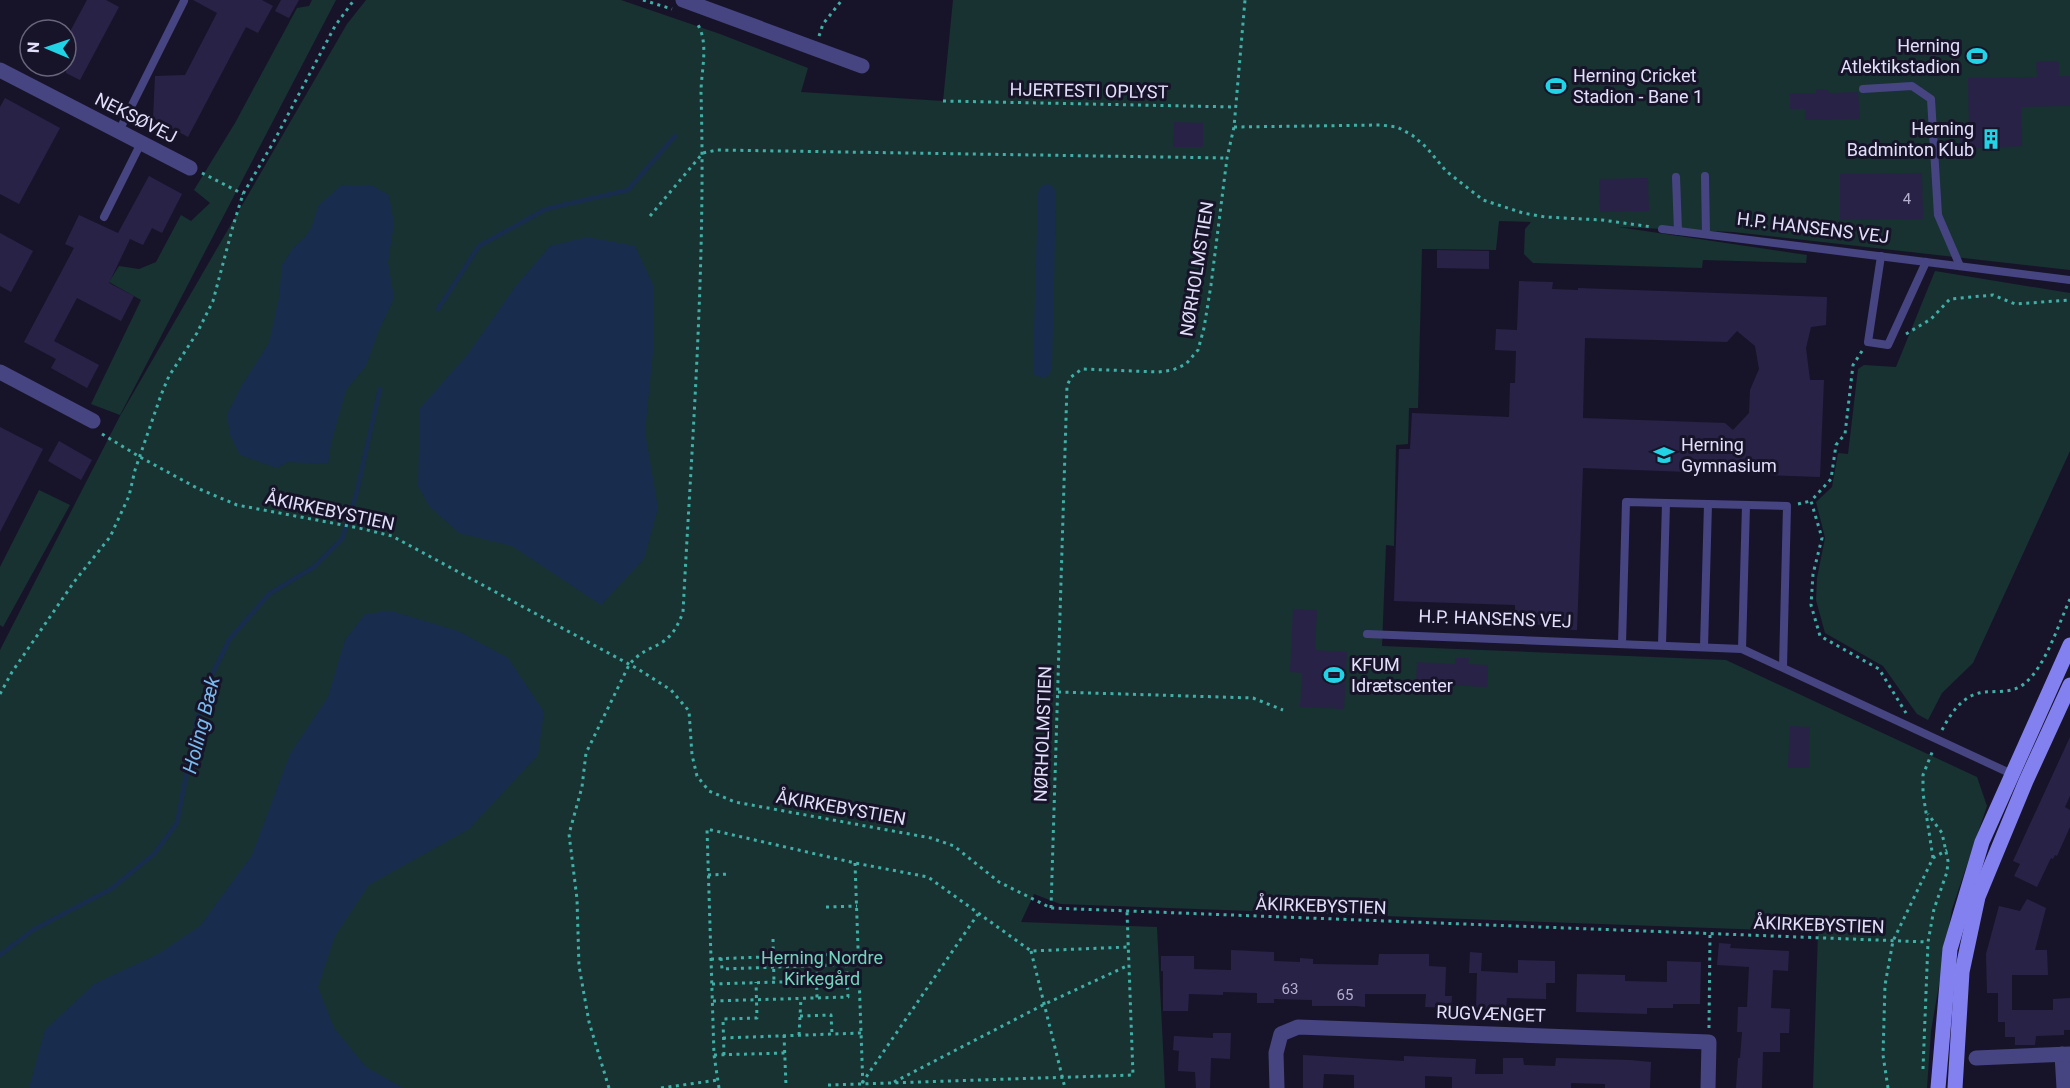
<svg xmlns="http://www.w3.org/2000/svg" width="2070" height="1088" viewBox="0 0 2070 1088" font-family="Roboto,sans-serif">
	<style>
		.green { fill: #183231 }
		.water { fill: #182d4e }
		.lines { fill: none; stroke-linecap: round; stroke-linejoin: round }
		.stream { stroke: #182d4e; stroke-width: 4.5 }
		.building { fill: #292247; fill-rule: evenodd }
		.path { stroke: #40afa7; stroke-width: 3; stroke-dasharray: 3 4.5; stroke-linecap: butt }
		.lane { stroke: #464582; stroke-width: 8 }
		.street { stroke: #464582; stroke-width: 15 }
		.secondary { stroke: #8381f0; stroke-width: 15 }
		.labels { text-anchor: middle; stroke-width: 6; stroke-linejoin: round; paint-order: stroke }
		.number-label { font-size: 15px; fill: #b4b0ce }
		.poi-label { font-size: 18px; fill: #e2dffb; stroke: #171429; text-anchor: start }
		.street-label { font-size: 18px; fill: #e2dffb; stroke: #171429 }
		.park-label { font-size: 18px; fill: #72d4bb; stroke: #171429 }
		.water-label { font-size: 20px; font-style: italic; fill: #79baef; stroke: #171429 }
	</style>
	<rect width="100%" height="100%" fill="#171429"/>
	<g class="green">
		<path d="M312,0H336L120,415L91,404L141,300L109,282L119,266L139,269L156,262L181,215L191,221L210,203L194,190L235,123L297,8L309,6Z"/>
		<path d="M366,0H621L720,34L808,68L801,92L943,101L953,0H2070V270L1733,232L1618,227L1807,255L1806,263L1703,260L1702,268L1533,263L1524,254L1525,229L1531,222L1499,221L1496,250L1422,249L1418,408H1409L1408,444L1396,445L1394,546L1386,545L1382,646L1726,660L1977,777L1987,806L1952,909L1931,1031L1927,1088H1813L1818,932L1060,904L1034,894L1021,922L1157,927L1165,1088H0V650L120,416L347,24Z"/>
		<path d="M1935,271L2070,293V451L1973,663L1942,693L1928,720L1917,714L1883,666L1825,633L1816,600L1817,578L1825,538L1816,502L1832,487L1838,453L1848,454L1858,369L1864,365L1896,367Z"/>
		<path d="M39,490L70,505L3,627L0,625V567Z"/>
	</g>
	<g class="water">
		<path d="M1049,184L1054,188L1056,194L1052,367L1049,375L1044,378L1034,375L1033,366L1038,195C1039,187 1041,185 1049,184Z"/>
		<path d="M371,185L389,195L394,224L388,262L394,298L379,330L366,366L346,390L331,444L328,464L288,462L277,468L240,455L230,435L227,414L242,385L269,343L279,298L282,265L293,248L304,238L311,229L318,206L341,186Z"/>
		<path d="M587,237L635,246L654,287L653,352L645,432L658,508L644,559L601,605L512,546L459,533L430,507L418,486L420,408L468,354L515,287L550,246Z"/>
		<path d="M391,611L458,631L508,658L544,712L538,755L469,829L369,885L335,936L318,987L334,1028L366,1067L403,1088H29L45,1030L94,984L158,954L200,926L252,855L290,754L328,697L345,640L365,614Z"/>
	</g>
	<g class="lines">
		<g class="stream">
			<path d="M438,309L479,246L546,209L628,190L675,136"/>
			<path d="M0,955L33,930L111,889L154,854L177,823L197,720L209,681L229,640L269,594L314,567L342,539L356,495L380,389"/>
		</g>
	</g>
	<g class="building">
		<path d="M87,0H106L119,7L80,80L66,73V39Z"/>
		<path d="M193,0H262L273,6L258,33L246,27L188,137L153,118L155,76L185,75L217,13Z"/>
		<path d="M281,0H299L289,18L275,11Z"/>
		<path d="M2036,61H2059V76H2070V106L2021,107L2022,146L1960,149L1959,132L1969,131L1968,78L2037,77Z"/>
		<path d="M1816,89H1827L1830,93L1858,92L1860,119L1805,120V109H1790V93H1816Z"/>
		<path d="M5,98L60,128L19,204L0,194V107Z"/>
		<path d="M1174,122L1203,123V147H1173Z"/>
		<path d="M1922,173L1923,219L1840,220V174Z"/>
		<path d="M149,176L182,194L162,233L152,228L143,245L130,239L109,283L134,296L121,321L77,298L54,341L99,365L87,388L51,368L56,359L24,342L74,248L65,244L79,215L118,233Z"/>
		<path d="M1648,178L1649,211L1600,212L1599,179Z"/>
		<path d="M0,233L33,251L11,292L0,286Z"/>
		<path d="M1437,250L1489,251V269L1437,268Z"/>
		<path d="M1519,281L1553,282L1552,289L1578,290V288L1827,297L1826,325L1811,327L1806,348L1810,380H1824L1820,477L1583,468L1577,630L1548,629V625L1515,624V605L1394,601L1399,449H1410L1412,413L1509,417L1510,383H1515L1516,351L1495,350L1496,329L1517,330ZM1737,331L1755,346L1759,369L1750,390L1749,413L1733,430L1725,423L1583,418L1585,338L1727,342Z"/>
		<path d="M0,427L43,449L0,532Z"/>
		<path d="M59,441L92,460L81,480L48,461Z"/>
		<path d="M1293,609L1317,610L1315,650L1347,652L1344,709L1300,707L1302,673L1290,672Z"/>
		<path d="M1455,658H1469L1468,664L1488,665L1487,687L1416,684L1417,662L1455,664Z"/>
		<path d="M1790,726L1810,727L1809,768H1788Z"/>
		<path d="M2070,737V796L2065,807L2070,810V827L2057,856L2055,855L2053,859L2051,858L2037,887L2014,876L2020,864L2013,861Z"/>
		<path d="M2027,899L2046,908L2035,950H2047L2048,975H2012V1010H2053V999L2070,998V1030H2064V1035L2036,1036L2035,1045H2015V1037H2005V1022H1998V993H1987L1986,954L1999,906L2020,911Z"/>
		<path d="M1719,943L1731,944L1730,948L1789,951L1788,971L1773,970L1771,1008L1790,1009L1789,1033H1780V1052H1763L1762,1088H1736L1738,1058H1740L1742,1032H1737L1738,1007H1747L1749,967L1717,965Z"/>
		<path d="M1231,950L1274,952V961L1300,962V958L1313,959V964L1378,965L1379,954H1429V966L1446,967L1445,996H1452L1451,1008L1425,1007L1426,994H1365V1007L1356,1006H1312V1000L1274,999V1003H1257V993L1223,992V995L1189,994L1188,1011H1163V971H1161V956H1194V969L1231,970Z"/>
		<path d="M1470,952L1482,953L1481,971L1518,973V960L1555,961V983H1546V999L1507,998L1506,1010L1476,1009L1477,973H1469Z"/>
		<path d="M1667,961L1701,962L1700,1004H1673V1008H1647V1014L1576,1012L1577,974L1625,975V981L1667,982Z"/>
		<path d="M1213,1033H1231L1230,1059L1211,1058L1210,1088H1196L1195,1072L1178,1071L1179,1051L1173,1050L1174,1036L1213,1038Z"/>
		<path d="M1303,1055L1404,1061V1056L1476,1059L1475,1074H1503V1058H1523L1524,1065L1555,1066L1556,1058L1630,1060L1651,1062L1650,1088H1605V1084L1571,1083V1088H1452V1077L1425,1076V1088H1354V1075L1324,1074L1323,1088H1303Z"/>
	</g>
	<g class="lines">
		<g class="path">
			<path d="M643,0L672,9"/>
			<path d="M819,36L823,24L842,0"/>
			<path d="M943,101L1235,107"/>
			<path d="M1234,127L1381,125L1397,127L1412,135L1426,147L1446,171L1483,200L1523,213L1545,217L1602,220L1652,227"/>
			<path d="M202,173L243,194"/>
			<path d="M650,216L703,153L717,150L1227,158"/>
			<path d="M1906,334L1931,319L1950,299L1993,295L2015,304L2070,300"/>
			<path d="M1862,351L1853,365L1845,434L1836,445L1831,479L1811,501L1822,538L1813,574L1811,605L1820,636L1879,669L1906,713"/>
			<path d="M102,434L140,457L197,488L237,505L359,528L392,536L638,669L671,690L689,711L692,755L697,776L709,791L735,802L931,838L954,846L999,882L1051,908L1928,942"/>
			<path d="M1798,504L1811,501"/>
			<path d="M1058,692L1253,698L1283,710"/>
			<path d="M0,694L12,672L74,582L110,537L129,496L135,470L161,395L169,376L197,333L213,301L233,226L243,194L273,143L335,26L354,0"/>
			<path d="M1942,730C1951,713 1963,694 1985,692C1998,691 2013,693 2024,684C2046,666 2058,625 2070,599"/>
			<path d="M1933,858L1923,793V775L1933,750"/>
			<path d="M855,863L863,1088"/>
			<path d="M708,875L730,874"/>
			<path d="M826,907L857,906"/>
			<path d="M1051,908L1067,386L1071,377L1082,369L1158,372L1173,370L1186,364L1198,350L1204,328L1211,285L1227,158L1234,127L1245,0"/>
			<path d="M773,939L774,982"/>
			<path d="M1031,951L1065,1088"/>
			<path d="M721,958L722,969L859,964"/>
			<path d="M711,959L816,955"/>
			<path d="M712,984L847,980"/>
			<path d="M713,1001L848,997L846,954L816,955L817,998"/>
			<path d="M800,1016L831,1015L832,1034"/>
			<path d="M1709,1028L1710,934"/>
			<path d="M784,1035L786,1086"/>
			<path d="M799,1035L801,998"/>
			<path d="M723,1038L861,1033"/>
			<path d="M714,1055L785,1053"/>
			<path d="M724,1055L723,1019L757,1018L756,982"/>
			<path d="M1923,1069L1928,942L1934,909L1947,872L1948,861L1942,833L1928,814"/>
			<path d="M894,1082L1045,1004L1129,965"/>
			<path d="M862,1083L978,914"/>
			<path d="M828,1085L1133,1075L1127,912"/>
			<path d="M609,1088L589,1022L579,966L577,899L569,834L582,787L586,753L629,665C650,639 668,654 683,612C692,439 706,266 701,93C701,70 710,41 696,22"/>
			<path d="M661,1088L718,1080"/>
			<path d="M719,1088L714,1055L707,829L855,863L928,877L1031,951L1128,947"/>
			<path d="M1888,1088L1883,1055L1885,985L1893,941L1933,858L1947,850"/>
		</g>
		<g class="lane">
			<path d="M1863,89L1912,86L1931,99L1938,215L1960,266"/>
			<path d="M119,131L184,1"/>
			<path d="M1705,176L1706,234"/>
			<path d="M1676,177L1678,231"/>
			<path d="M104,217L141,143"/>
			<path d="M1662,229L2070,280"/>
			<path d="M1881,256L1868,342L1888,345L1926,262"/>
			<path d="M1367,634L1742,649L2014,775"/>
			<path d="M1622,644L1626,502L1787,506L1783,667"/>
			<path d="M1662,645L1666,503"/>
			<path d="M1704,647L1708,504"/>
			<path d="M1742,649L1746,505"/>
		</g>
		<g class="street">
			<path d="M683,0L862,66"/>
			<path d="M0,70L190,168"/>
			<path d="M0,372L93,421"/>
			<path d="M2062,1054L2064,1088"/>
			<path d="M1976,1058L2070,1054"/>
			<path d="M1277,1088L1276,1053L1281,1034L1298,1027L1709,1042L1708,1088"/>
		</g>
		<g class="secondary">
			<path d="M1938,1088L1950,949L1982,842L2070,645"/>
			<path d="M1955,1088L1962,972L1978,897L2026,781L2070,685"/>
		</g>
	</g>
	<defs>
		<g id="stadium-bare" transform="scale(1.62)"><path d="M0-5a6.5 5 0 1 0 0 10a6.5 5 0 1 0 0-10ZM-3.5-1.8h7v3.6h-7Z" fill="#22d3e5" stroke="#171429" stroke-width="2.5" paint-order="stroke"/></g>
		<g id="building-bare" transform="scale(1.62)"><path d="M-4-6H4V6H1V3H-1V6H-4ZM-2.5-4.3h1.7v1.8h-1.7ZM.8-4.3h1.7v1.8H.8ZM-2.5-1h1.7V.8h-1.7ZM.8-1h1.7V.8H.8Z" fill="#22d3e5" stroke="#171429" stroke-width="2.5" paint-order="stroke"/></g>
		<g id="university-bare" transform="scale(1.62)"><path d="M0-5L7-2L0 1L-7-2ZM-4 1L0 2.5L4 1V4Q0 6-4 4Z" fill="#22d3e5" stroke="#171429" stroke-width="2.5" paint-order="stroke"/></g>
	</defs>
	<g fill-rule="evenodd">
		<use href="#stadium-bare" x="1977" y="56"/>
		<use href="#stadium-bare" x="1556" y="86"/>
		<use href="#building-bare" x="1991" y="139"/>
		<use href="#university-bare" x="1664" y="455"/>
		<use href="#stadium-bare" x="1334" y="675"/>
	</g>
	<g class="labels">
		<g class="number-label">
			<text x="1907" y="204">4</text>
			<text x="1290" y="994">63</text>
			<text x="1345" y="1000">65</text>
		</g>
		<g class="poi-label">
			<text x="1960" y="52" text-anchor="end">Herning<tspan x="1960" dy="21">Atlektikstadion</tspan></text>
			<text x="1573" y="82">Herning Cricket<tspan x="1573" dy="21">Stadion - Bane 1</tspan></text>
			<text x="1974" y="135" text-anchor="end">Herning<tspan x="1974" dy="21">Badminton Klub</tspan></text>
			<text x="1681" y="451">Herning<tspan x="1681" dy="21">Gymnasium</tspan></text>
			<text x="1351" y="671">KFUM<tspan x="1351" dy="21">Idrætscenter</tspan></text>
		</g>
		<g class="street-label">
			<text transform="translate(1089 91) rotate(1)" y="6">HJERTESTI OPLYST</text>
			<text transform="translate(136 118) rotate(27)" y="6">NEKSØVEJ</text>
			<text transform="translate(1813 228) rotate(7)" y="6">H.P. HANSENS VEJ</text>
			<text transform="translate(1197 269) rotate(-81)" y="6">NØRHOLMSTIEN</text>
			<text transform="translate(330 511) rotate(12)" y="6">ÅKIRKEBYSTIEN</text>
			<text transform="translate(1495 619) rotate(2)" y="6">H.P. HANSENS VEJ</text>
			<text transform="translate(1043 734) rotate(-88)" y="6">NØRHOLMSTIEN</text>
			<text transform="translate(841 808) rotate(10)" y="6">ÅKIRKEBYSTIEN</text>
			<text transform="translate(1321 906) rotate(2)" y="6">ÅKIRKEBYSTIEN</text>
			<text transform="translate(1819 925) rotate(2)" y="6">ÅKIRKEBYSTIEN</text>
			<text transform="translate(1491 1014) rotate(2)" y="6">RUGVÆNGET</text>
		</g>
		<g class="park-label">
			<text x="822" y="964">Herning Nordre<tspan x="822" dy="21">Kirkegård</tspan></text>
		</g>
		<g class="water-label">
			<text transform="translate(201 725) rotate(-76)" y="7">Holing Bæk</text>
		</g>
	</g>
	<g transform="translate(48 48) rotate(272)"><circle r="28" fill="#171429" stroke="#68657d" stroke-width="1.5"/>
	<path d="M0-4.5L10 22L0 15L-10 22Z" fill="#22d3e5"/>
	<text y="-9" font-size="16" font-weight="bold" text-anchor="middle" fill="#e2dffb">N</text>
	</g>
</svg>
